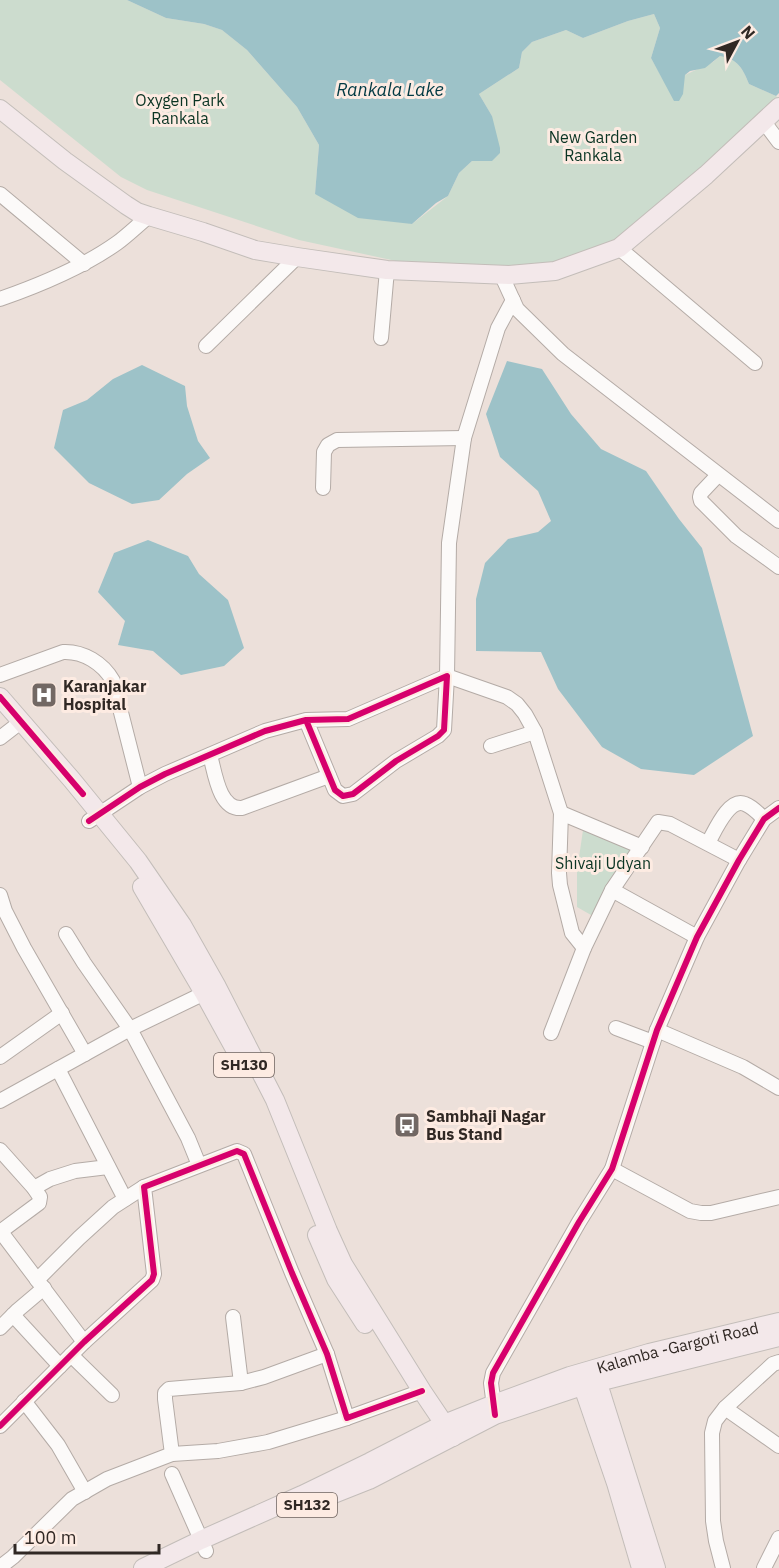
<svg xmlns="http://www.w3.org/2000/svg" width="779" height="1568" viewBox="0 0 779 1568" font-family="'IBM Plex Sans',sans-serif">
	<style>
		.green { fill: #ccdcce }
		.water { fill: #9dc2c8 }
		.lines { fill: none; stroke-linecap: round; stroke-linejoin: round }
		.minor-casing { stroke: #b4aba6; stroke-width: 16 }
		.major-casing { stroke: #c3bdb9; stroke-width: 20 }
		.minor { stroke: #fcfaf9; stroke-width: 14 }
		.major { stroke: #f3e8ea; stroke-width: 18 }
		.cycleway-casing { stroke: #fdebe2; stroke-width: 10 }
		.cycleway { stroke: #d6006c; stroke-width: 6 }
		.labels { text-anchor: middle; stroke-width: 6; stroke-linejoin: round; paint-order: stroke }
		.shield { fill: #fdebe2; stroke: #6e625d; stroke-width: 1.5 }
		.shield-label { font-size: 15px; font-weight: bold; fill: #302824 }
		.park-label { font-size: 16px; fill: #0a3423; stroke: #fdebe2 }
		.poi-label { font-size: 16px; font-weight: bold; fill: #302824; stroke: #fdebe2; text-anchor: start }
		.street-label { font-size: 16px; fill: #302824; stroke: #fdebe2 }
		.water-label { font-size: 18px; font-style: italic; fill: #003943; stroke: #fdebe2 }
	</style>
	<rect width="100%" height="100%" fill="#ece0da"/>
	<g class="green">
		<path d="M0,0H127L166,18L204,24L222,30L247,50L297,107L319,145L315,194L412,224L448,196L459,173L472,161H492V116L479,94L519,68L522,52L532,42L566,30L583,38L628,21L654,14L660,28L651,58L675,101L685,75L713,62L720,56C738,59 743,69 749,84L776,96L779,99L619,248L555,271L493,269L396,261L299,240L147,190L121,177L0,80Z"/>
		<path d="M583,830L642,847L598,919L577,907V871Z"/>
	</g>
	<g class="water">
		<path d="M127,0H779V93L776,96L749,84C743,69 738,59 720,56L705,68L690,71L685,75L683,94L679,101H674L651,58L660,28L654,14L628,21L583,38L566,30L532,42L522,52L519,68L479,94L492,116L500,148V153L492,161H472L459,173L448,196L436,203L412,224L358,218L315,194L319,145L297,107L247,50L222,30L204,24L166,18Z"/>
		<path d="M507,361L542,369L571,414L601,449L646,471L679,519L702,548L753,736L694,775L641,769L602,747L558,689L541,652L476,651V599L485,563L508,539L538,532L551,521L538,491L500,457L486,414Z"/>
		<path d="M142,365L185,386L187,406L198,441L210,458L187,474L159,500L132,504L89,483L54,448L63,410L87,400L113,379Z"/>
		<path d="M148,540L188,556L199,574L228,600L244,648L224,666L181,675L153,651L118,645L125,621L98,592L114,553Z"/>
	</g>
	<g class="lines">
		<g class="minor-casing">
			<g id="minor">
				<path d="M764,122L779,142"/>
				<path d="M0,194L84,264"/>
				<path d="M619,248L755,363"/>
				<path d="M501,274L517,309L563,354L779,521"/>
				<path d="M0,299C40,285 82,268 117,243C128,235 138,225 149,216"/>
				<path d="M513,300L498,328L464,438L449,543L447,676L507,697L517,704L525,714L535,732L561,813"/>
				<path d="M381,338L387,270"/>
				<path d="M206,346L297,257"/>
				<path d="M718,475L701,493L700,497L701,501L736,536L779,567"/>
				<path d="M323,488L324,452L328,445L337,440L464,438"/>
				<path d="M0,675L63,652C83,651 103,663 113,681L140,787"/>
				<path d="M0,738L22,721"/>
				<path d="M491,746L535,732"/>
				<path d="M210,755C215,773 219,810 242,808L329,776"/>
				<path d="M89,821L140,787L165,774L265,731L306,720L348,719L447,676L444,730L438,736L396,761L353,794L343,796L335,790L306,720"/>
				<path d="M708,843C715,831 729,797 745,804C753,807 759,814 764,819"/>
				<path d="M612,890L697,937"/>
				<path d="M0,895L5,911L24,948L85,1054"/>
				<path d="M66,934L84,963L130,1029L188,1138L199,1165"/>
				<path d="M584,948L572,933L560,885L559,873L561,813L642,847"/>
				<path d="M616,1028L653,1042"/>
				<path d="M657,1030L743,1067L779,1088"/>
				<path d="M551,1033L584,948L612,890L658,822L670,824L739,860"/>
				<path d="M0,1057L62,1013"/>
				<path d="M58,1069L125,1199"/>
				<path d="M0,1101L130,1029L213,989"/>
				<path d="M0,1150L34,1188L40,1197L39,1203L0,1232"/>
				<path d="M612,1169L690,1211L701,1213H711L779,1197"/>
				<path d="M34,1188L50,1179L75,1171L108,1167"/>
				<path d="M1,1232L84,1342"/>
				<path d="M37,1280L79,1238L113,1207L144,1187"/>
				<path d="M13,1315L60,1366"/>
				<path d="M233,1317L241,1383"/>
				<path d="M0,1328L18,1310L44,1288"/>
				<path d="M71,1355L112,1395"/>
				<path d="M24,1401L58,1445L85,1492"/>
				<path d="M725,1408L779,1446"/>
				<path d="M495,1414L491,1383L493,1373L579,1222L612,1169L657,1030L697,937L739,860L764,819L779,808"/>
				<path d="M0,1426L84,1342L152,1280L154,1274L144,1187L237,1151L244,1154L292,1273L327,1354L347,1418L422,1391"/>
				<path d="M172,1454L165,1399V1393L169,1389L241,1383L264,1377L327,1354"/>
				<path d="M172,1474L206,1551"/>
				<path d="M0,1567L13,1557L72,1499L107,1479L172,1454L218,1451L268,1442L347,1418"/>
				<path d="M723,1568L716,1541L713,1521L712,1433L715,1421L725,1408L773,1364L779,1362"/>
				<path d="M764,1568L779,1538"/>
			</g>
		</g>
		<g class="major-casing">
			<g id="major">
				<path d="M0,109L65,161L126,205L137,212L149,216L203,232L255,250L297,257L387,270L509,275L555,271L619,248L706,175L779,107"/>
				<path d="M0,697L72,780L138,861L182,925L217,987L275,1100L328,1231L343,1264L422,1391L453,1437"/>
				<path d="M142,887L204,993L237,1053"/>
				<path d="M317,1235L336,1279L365,1324"/>
				<path d="M595,1374L656,1568"/>
				<path d="M579,1375L616,1483L641,1568"/>
				<path d="M311,1503L369,1480L495,1415L582,1386L779,1337"/>
				<path id="s1" d="M143,1568L201,1540L302,1495L370,1462L444,1424L494,1404L570,1376L649,1353L779,1322"/>
			</g>
		</g>
		<use href="#minor" class="minor"/>
		<use href="#major" class="major"/>
		<g class="cycleway-casing">
			<g id="cycleway">
				<path d="M0,697L83,794"/>
				<path d="M89,821L140,787L165,774L265,731L306,720L348,719L447,676L444,730L438,736L396,761L353,794L343,796L335,790L306,720"/>
				<path d="M495,1415L491,1383L493,1373L579,1222L612,1169L657,1030L697,937L739,860L764,819L779,808"/>
				<path d="M0,1426L84,1342L152,1280L154,1274L144,1187L237,1151L244,1154L292,1273L327,1354L347,1418L422,1391"/>
			</g>
		</g>
		<use href="#cycleway" class="cycleway"/>
	</g>
	<defs>
		<g id="hospital-square" transform="scale(1.35)"><rect x="-9" y="-9" width="18" height="18" rx="4" fill="#726864" stroke="#fdebe2"/><path d="M-5-5h3v3.5h4V-5h3V5h-3V1.5h-4V5h-3Z" fill="#fff"/></g>
		<g id="bus-square" transform="scale(1.35)"><rect x="-9" y="-9" width="18" height="18" rx="4" fill="#726864" stroke="#fdebe2"/><path d="M-5-6H5V4H4V6H2V4H-2V6H-4V4H-5ZM-3.5-4V0h7V-4ZM-3.5 1.2v1.5H-2V1.2ZM2 1.2v1.5H3.5V1.2Z" fill="#fff"/></g>
	</defs>
	<g fill-rule="evenodd">
		<use href="#hospital-square" x="44" y="695"/>
		<use href="#bus-square" x="407" y="1125"/>
	</g>
	<g class="labels">
		<g class="shield">
			<rect x="214" y="1053" width="60" height="24" rx="4.5"/>
			<rect x="277" y="1493" width="60" height="24" rx="4.5"/>
		</g>
		<g class="shield-label">
			<text x="244" y="1070">SH130</text>
			<text x="307" y="1510">SH132</text>
		</g>
		<g class="park-label">
			<text x="180" y="106">Oxygen Park<tspan x="180" dy="18">Rankala</tspan></text>
			<text x="593" y="143">New Garden<tspan x="593" dy="18">Rankala</tspan></text>
			<text x="603" y="869">Shivaji Udyan</text>
		</g>
		<g class="poi-label">
			<text x="63" y="692">Karanjakar<tspan x="63" dy="18">Hospital</tspan></text>
			<text x="426" y="1122">Sambhaji Nagar<tspan x="426" dy="18">Bus Stand</tspan></text>
		</g>
		<g class="street-label">
			<text dy="6" stroke="none"><textPath href="#s1" startOffset="580">Kalamba -Gargoti Road</textPath></text>
		</g>
		<g class="water-label">
			<text x="390" y="96">Rankala Lake</text>
		</g>
	</g>
	<g transform="translate(737 42) rotate(49)" stroke="#fdebe2" stroke-width="4.5" paint-order="stroke">
	<path d="M0-4.5L10 22L0 15L-10 22Z" fill="#302824"/>
	<text y="-9" font-size="16" font-weight="bold" text-anchor="middle" fill="#302824">N</text>
	</g>
	<path d="M15 1544v9h144v-9" fill="none" stroke="#302824" stroke-width="3"/>
	<text x="24" y="1544" font-size="18" fill="#302824" stroke="#fdebe2" stroke-width="4.5" paint-order="stroke">100 m</text>
</svg>
